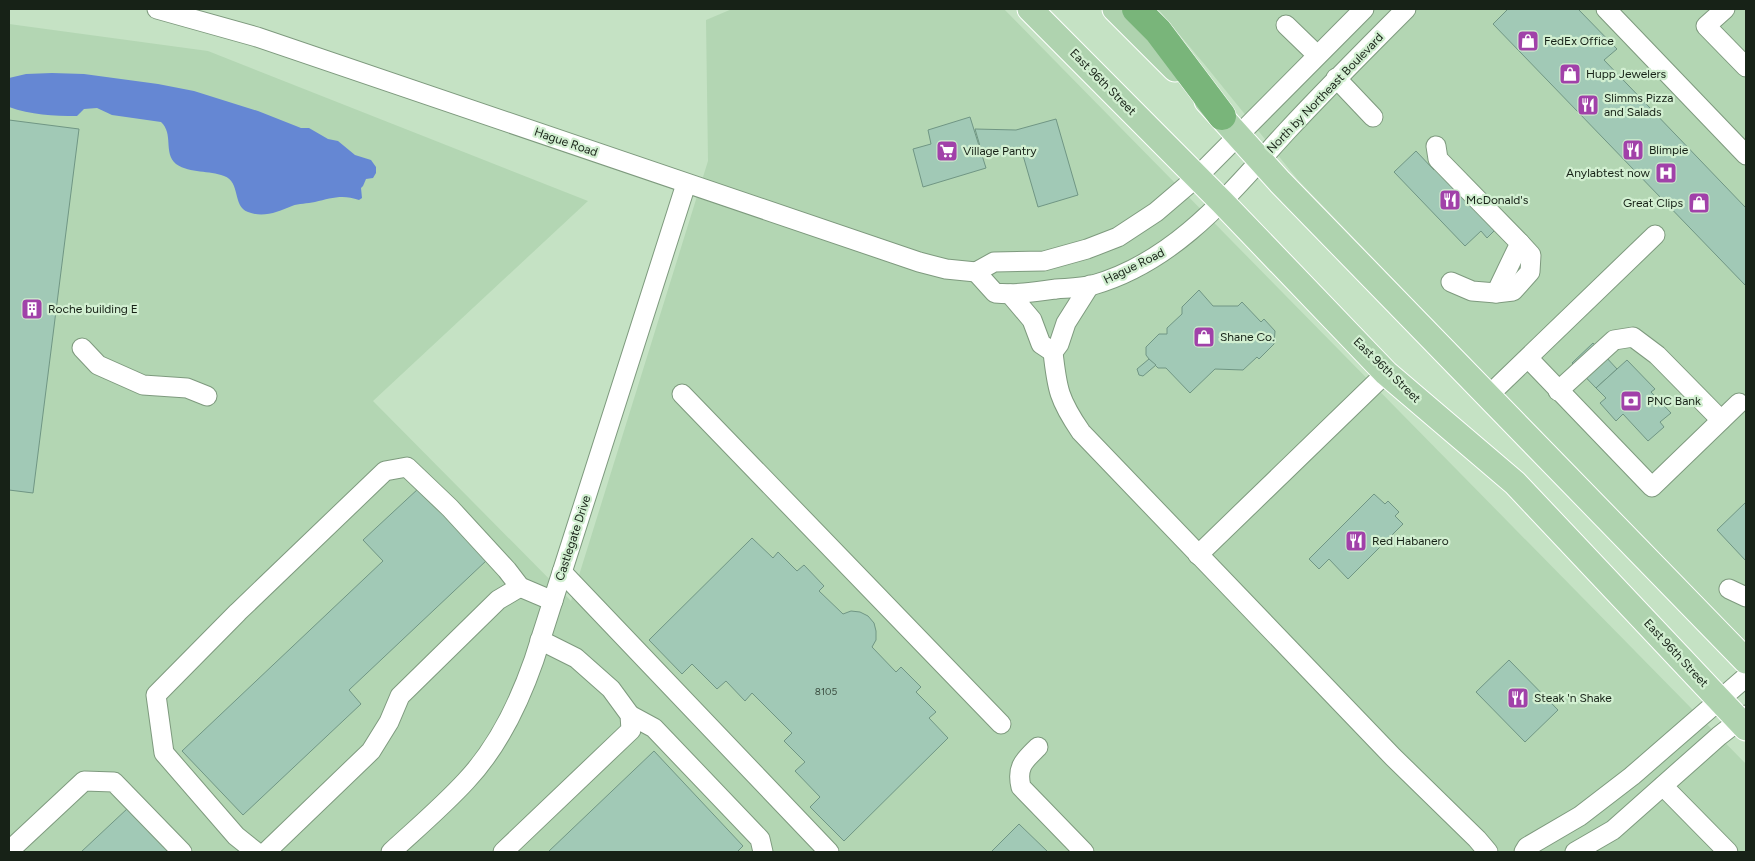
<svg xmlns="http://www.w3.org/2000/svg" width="1755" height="861" viewBox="0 0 1755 861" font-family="Figtree,sans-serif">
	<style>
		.built { fill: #b3d6b3 }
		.water { fill: #6587d3 }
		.building { fill: #a1c9b6; stroke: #709684 }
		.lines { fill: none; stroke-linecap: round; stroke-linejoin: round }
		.minor-casing { stroke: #7e9a7e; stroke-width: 21 }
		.major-casing { stroke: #fff; stroke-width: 27 }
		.highway-casing { stroke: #fff; stroke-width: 29 }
		.minor { stroke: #fff; stroke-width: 19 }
		.major { stroke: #afd3af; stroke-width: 25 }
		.highway { stroke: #79b57a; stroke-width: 28 }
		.labels { text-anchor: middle; stroke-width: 4.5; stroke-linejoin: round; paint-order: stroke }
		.number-label { font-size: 10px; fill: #3a4c3f }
		.poi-label { font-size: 12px; fill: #172217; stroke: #d2efd1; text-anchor: start }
		.street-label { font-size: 12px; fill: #172217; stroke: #d2efd1 }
	</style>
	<rect width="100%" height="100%" fill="#c5e2c4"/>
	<g class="built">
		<path d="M732,9H1004L1746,764V852H9V24L208,51L588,201L373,401L571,601L708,161L706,20Z"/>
		<path d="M1158,9H1746V645L1298,180L1205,65Z"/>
	</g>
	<path class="water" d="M52,73L84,74L158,84L194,91L258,111L301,128H309L328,139L338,141L355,155L371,160L376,167V173L373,178L366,179L363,186L361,188L362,198L359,200C343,194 331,198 315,202C307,204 299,203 292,206C278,212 263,218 248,212C232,206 241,182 224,176C209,170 191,174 176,164C163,153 174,134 161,122L112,115L97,108L84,109L77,116C53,116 31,115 9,107V78L26,74Z"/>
	<g class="building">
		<path d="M1508,9H1578L1617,49L1604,60L1746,208V286L1493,24Z"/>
		<path d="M970,117L986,168L923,187L913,149L931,144L928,130Z"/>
		<path d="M1056,119L1078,195L1038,207L1022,152L982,153L975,129L1016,130Z"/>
		<path d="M9,120L79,129L33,493L9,490Z"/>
		<path d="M1416,151L1434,170L1439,166L1498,227L1487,238L1481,231L1465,246L1394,172Z"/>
		<path d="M1199,290L1213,306H1238L1242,302L1261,322L1264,319L1275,331L1274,344L1259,359L1257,357L1243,370L1215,369L1190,393L1166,368H1158L1149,359L1146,355V347L1159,334H1167V328L1182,314V307Z"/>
		<path d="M1593,343L1617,369L1596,388L1572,363Z"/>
		<path d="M1149,359L1156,365L1143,376L1139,375L1137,369Z"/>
		<path d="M1627,360L1655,389L1651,392L1671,413L1660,422L1664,427L1648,441L1623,414L1616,421L1600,403L1606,398L1596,388Z"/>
		<path d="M419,488L487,560L349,690L361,704L243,815L182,751L383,561L363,540Z"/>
		<path d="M1374,494L1385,504L1388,501L1399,512L1395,516L1403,524L1348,579L1329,559L1319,569L1309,559Z"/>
		<path d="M1746,502V561L1717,530Z"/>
		<path d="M752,538L773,558L778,552L797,571L804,565L824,586L819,591L843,614L851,611L860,612L868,616L874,623L876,631V640L872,647L896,672L901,667L921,687L916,692L936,712L929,718L948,738L844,841L810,807L820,797L795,771L805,762L784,741L792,733L752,693L745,701L726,681L717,689L692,664L682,674L649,640Z"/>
		<path d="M1509,660L1558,710L1525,742L1476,692Z"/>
		<path d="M654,751L743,846L737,852H548Z"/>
		<path d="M128,808L169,852H81Z"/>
		<path d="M1019,824L1048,852H991Z"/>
	</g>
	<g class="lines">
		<g class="minor-casing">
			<g id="minor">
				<path d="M157,9L257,37L919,262L946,269L976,272L994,262L1044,261L1087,249L1118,237L1156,212L1197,177L1364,9"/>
				<path d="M1606,9L1746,155"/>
				<path d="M1725,9L1706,26L1746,67"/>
				<path d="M1286,25L1317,55"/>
				<path d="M1336,78L1373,117"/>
				<path d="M1436,146L1438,159L1520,243L1496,293L1472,291L1451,282"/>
				<path d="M976,272L995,293C1016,295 1035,292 1056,289C1068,288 1081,288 1093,285C1177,261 1231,192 1287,131C1326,89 1366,49 1406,9"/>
				<path d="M1090,285L1066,323L1059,344L1053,352C1057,389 1059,400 1081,432L1393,757L1477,839L1488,852"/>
				<path d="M1496,293L1513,291L1530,272L1531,255L1520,243"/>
				<path d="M1010,294L1032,320L1041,344L1053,352"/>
				<path d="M82,348L98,365L143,385L187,388L207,396"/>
				<path d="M1528,358L1652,487L1739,403"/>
				<path d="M1558,391L1614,340L1633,337L1657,355L1721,420"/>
				<path d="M682,394L1001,724"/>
				<path d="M1489,395L1655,235"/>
				<path d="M1198,555L1386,373"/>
				<path d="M562,572L829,852"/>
				<path d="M1729,589L1746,597"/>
				<path d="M630,715L654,728L760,839L763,852"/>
				<path d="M1038,747C1025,760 1016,766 1021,787L1084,852"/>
				<path d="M1663,786L1728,852"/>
				<path d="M9,851L84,781L114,782L182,852"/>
				<path d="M256,852L236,836L164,753L156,695L238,612L385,471L407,467L450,508L507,570L520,587L553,601"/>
				<path d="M266,852L371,751L389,722L400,696L498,600L520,587"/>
				<path d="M391,852C416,829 443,806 466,781C498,747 519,703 534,660L686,184"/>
				<path d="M503,852L631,730L630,715L611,689L576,658L540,640"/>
				<path d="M1524,852L1527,847L1580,816L1632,776L1746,677"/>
				<path d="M1575,852L1613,830L1719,736L1746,715"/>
			</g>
		</g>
		<g class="major-casing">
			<g id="major">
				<path d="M1030,9L1222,202L1386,373L1515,483L1746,728"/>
				<path d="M1115,9L1175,69"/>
				<path d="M1207,101L1280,182L1746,661"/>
			</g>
		</g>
		<g class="highway-casing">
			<path id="highway" d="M1136,9L1158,31L1222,116"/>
		</g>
		<use href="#minor" class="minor"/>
		<use href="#major" class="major"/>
		<use href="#highway" class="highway"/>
	</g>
	<defs>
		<g id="shop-square" transform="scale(1.125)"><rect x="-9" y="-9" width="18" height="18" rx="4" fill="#a141a9" stroke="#d2efd1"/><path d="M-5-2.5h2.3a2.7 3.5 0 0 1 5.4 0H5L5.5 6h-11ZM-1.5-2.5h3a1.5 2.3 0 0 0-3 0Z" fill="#fff"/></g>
		<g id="restaurant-square" transform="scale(1.125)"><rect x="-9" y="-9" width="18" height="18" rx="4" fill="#a141a9" stroke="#d2efd1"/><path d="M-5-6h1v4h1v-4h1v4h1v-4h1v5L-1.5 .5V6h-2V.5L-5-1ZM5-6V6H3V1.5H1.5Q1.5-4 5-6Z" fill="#fff"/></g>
		<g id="supermarket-square" transform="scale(1.125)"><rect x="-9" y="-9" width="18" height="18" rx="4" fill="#a141a9" stroke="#d2efd1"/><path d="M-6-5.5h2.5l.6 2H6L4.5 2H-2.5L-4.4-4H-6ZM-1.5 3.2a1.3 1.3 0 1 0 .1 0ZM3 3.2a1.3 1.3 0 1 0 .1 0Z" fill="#fff"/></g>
		<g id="hospital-square" transform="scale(1.125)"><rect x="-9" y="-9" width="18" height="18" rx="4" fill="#a141a9" stroke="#d2efd1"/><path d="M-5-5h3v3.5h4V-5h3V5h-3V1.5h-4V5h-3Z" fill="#fff"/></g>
		<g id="building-square" transform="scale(1.125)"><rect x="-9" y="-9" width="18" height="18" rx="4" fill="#a141a9" stroke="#d2efd1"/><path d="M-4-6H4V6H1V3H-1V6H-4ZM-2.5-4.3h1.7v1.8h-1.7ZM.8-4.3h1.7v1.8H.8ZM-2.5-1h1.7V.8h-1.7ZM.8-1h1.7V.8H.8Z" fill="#fff"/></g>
		<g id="bank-square" transform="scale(1.125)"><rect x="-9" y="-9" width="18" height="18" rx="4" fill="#a141a9" stroke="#d2efd1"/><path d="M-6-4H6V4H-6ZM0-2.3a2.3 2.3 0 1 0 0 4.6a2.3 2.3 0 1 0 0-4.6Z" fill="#fff"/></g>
	</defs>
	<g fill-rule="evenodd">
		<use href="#shop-square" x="1528" y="41"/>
		<use href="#shop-square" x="1570" y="74"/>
		<use href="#restaurant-square" x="1588" y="105"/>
		<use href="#restaurant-square" x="1633" y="150"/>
		<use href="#supermarket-square" x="947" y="151"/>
		<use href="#hospital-square" x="1666" y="173"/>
		<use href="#restaurant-square" x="1450" y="200"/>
		<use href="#shop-square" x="1699" y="203"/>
		<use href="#building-square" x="32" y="309"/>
		<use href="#shop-square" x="1204" y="337"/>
		<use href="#bank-square" x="1631" y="401"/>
		<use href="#restaurant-square" x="1356" y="541"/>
		<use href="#restaurant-square" x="1518" y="698"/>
	</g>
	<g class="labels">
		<g class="number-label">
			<text x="826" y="695">8105</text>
		</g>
		<g class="poi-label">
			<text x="1544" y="45">FedEx Office</text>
			<text x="1586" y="78">Hupp Jewelers</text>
			<text x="1604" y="102">Slimms Pizza<tspan x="1604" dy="14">and Salads</tspan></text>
			<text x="1649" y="154">Blimpie</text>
			<text x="963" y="155">Village Pantry</text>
			<text x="1650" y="177" text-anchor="end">Anylabtest now</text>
			<text x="1466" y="204">McDonald's</text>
			<text x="1683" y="207" text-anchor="end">Great Clips</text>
			<text x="48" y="313">Roche building E</text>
			<text x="1220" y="341">Shane Co.</text>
			<text x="1647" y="405">PNC Bank</text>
			<text x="1372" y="545">Red Habanero</text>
			<text x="1534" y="702">Steak 'n Shake</text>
		</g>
		<g class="street-label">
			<text transform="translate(1103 82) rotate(45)" y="4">East 96th Street</text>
			<text transform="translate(1325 93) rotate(-46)" y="4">North by Northeast Boulevard</text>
			<text transform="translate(566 142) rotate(19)" y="4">Hague Road</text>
			<text transform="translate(1134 266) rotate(-26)" y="4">Hague Road</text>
			<text transform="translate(1387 370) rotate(44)" y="4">East 96th Street</text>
			<text transform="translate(573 538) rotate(-72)" y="4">Castlegate Drive</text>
			<text transform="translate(1676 653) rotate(47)" y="4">East 96th Street</text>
		</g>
	</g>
	<rect width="1755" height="861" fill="none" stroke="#172217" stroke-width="20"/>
</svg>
